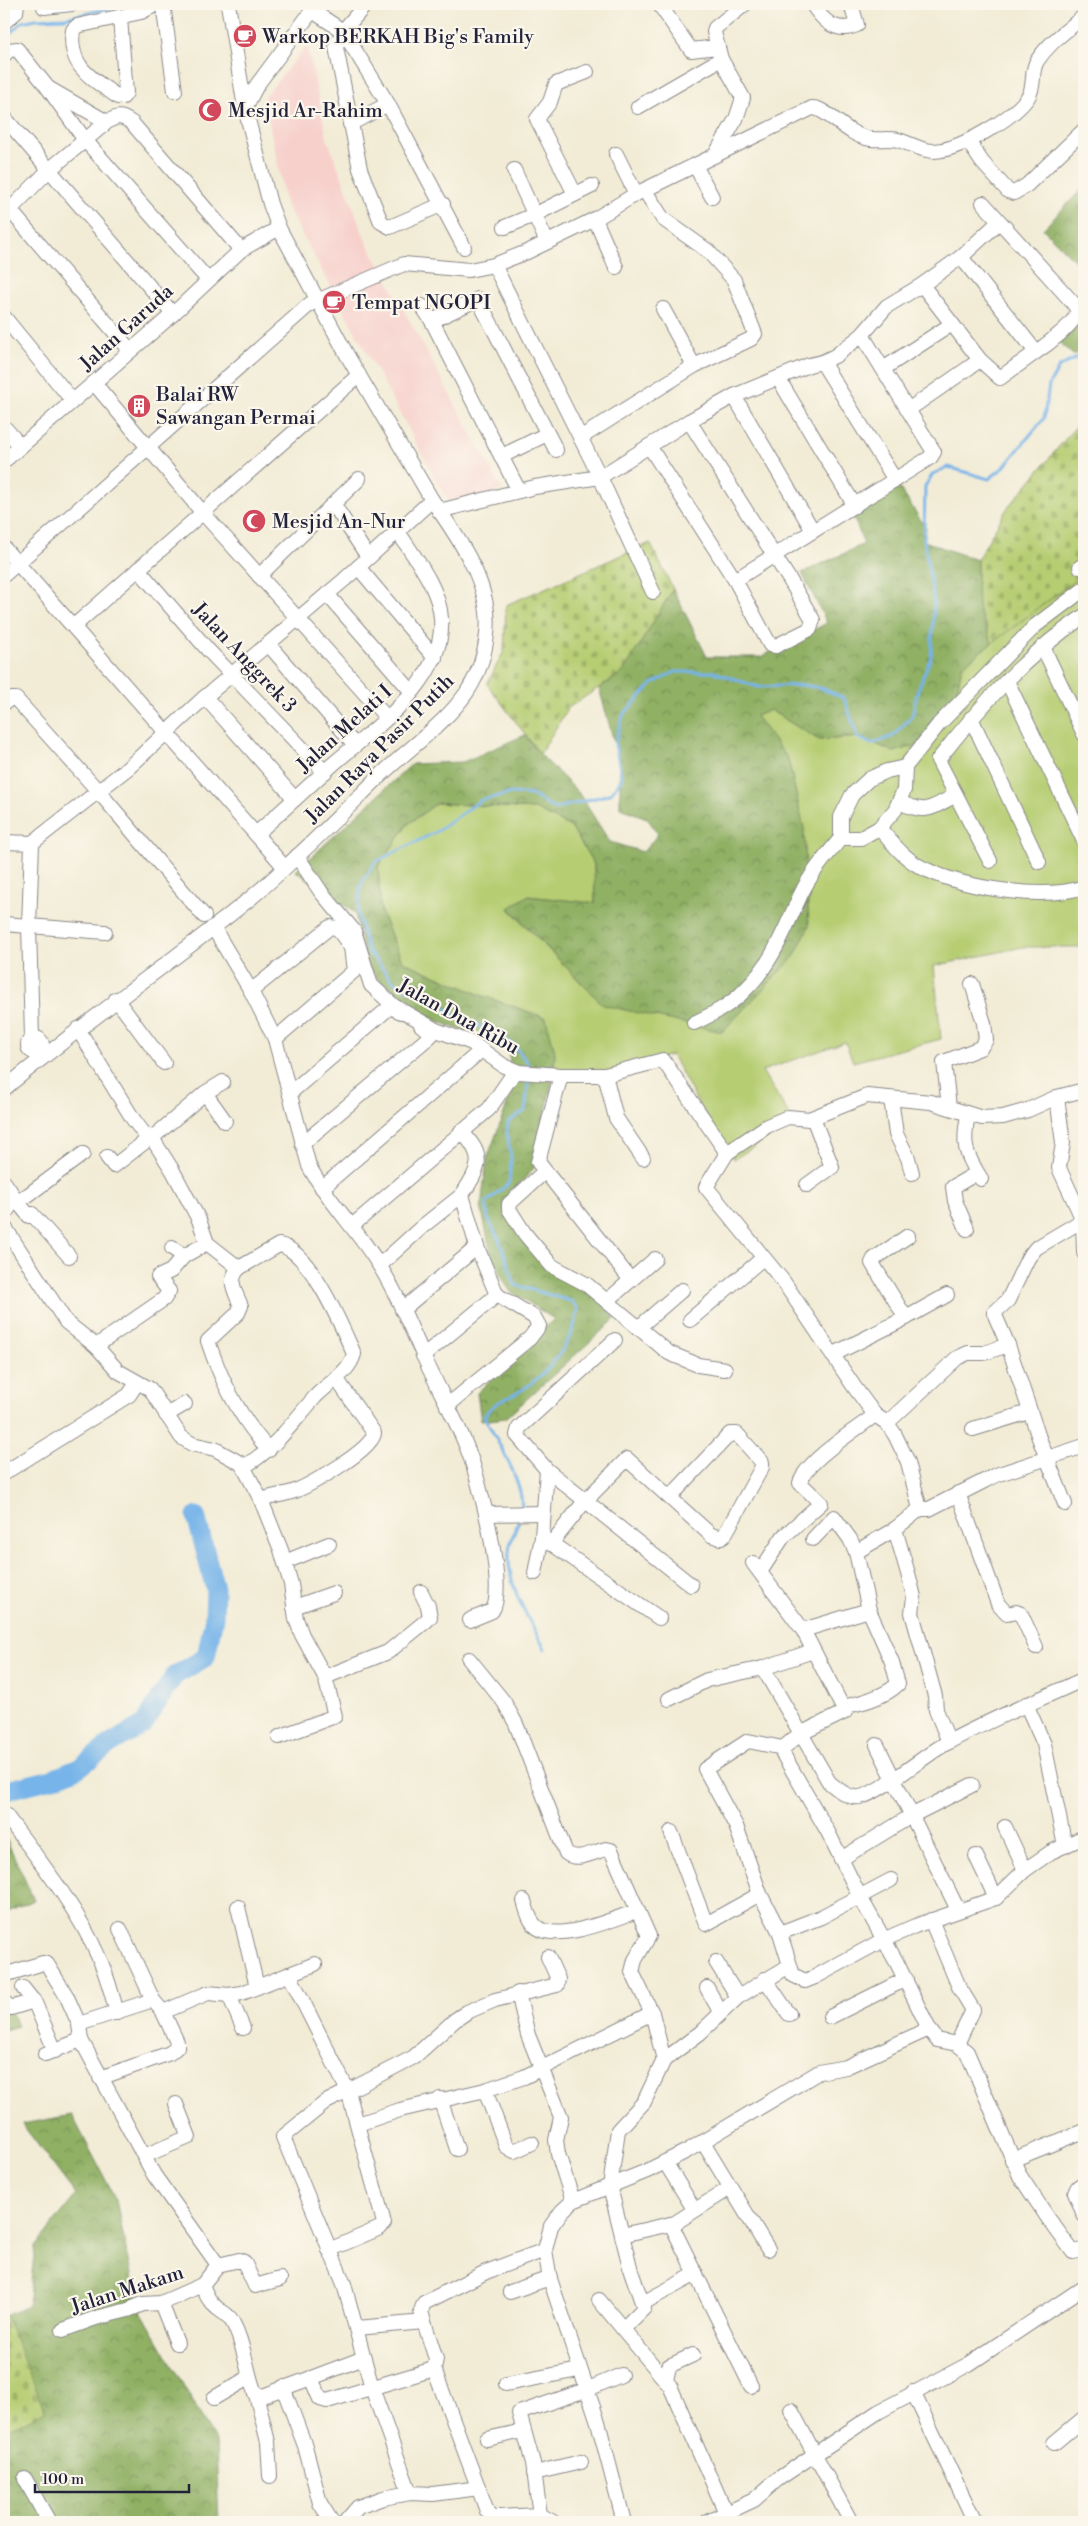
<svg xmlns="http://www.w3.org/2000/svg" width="1088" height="2526" viewBox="0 0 1088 2526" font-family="'Libre Bodoni',serif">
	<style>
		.built { fill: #f7d0cc }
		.green { fill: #b6cd72; stroke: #6c7856 }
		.forest { fill: url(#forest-crowns); stroke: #596950 }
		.cemetery { fill: url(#cemetery-stones); stroke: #6c7856 }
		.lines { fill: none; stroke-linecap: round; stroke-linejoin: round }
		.stream { stroke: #76b4e9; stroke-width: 3 }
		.river { stroke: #76b4e9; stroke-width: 19 }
		.minor-casing { stroke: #8a8788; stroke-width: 16 }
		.minor { stroke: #fff; stroke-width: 14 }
		.labels { text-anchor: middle; stroke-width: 4.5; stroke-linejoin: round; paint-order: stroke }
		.poi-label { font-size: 20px; fill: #22223b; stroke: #fbf7ec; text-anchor: start }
		.street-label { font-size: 20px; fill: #22223b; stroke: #fbf7ec }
	</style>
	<defs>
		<pattern id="forest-crowns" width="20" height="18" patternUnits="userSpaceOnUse" patternTransform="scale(1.25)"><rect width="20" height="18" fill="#90b064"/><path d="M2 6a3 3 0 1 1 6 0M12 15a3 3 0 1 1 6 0" fill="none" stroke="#758f54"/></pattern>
		<pattern id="cemetery-stones" width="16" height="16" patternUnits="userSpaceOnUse" patternTransform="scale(1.25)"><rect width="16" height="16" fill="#b6cd72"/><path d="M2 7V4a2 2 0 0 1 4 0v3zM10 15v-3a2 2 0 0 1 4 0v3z" fill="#9cb064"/></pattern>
	</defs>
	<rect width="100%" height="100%" fill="#fbf7ec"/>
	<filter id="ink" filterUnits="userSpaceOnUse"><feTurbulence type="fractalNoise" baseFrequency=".02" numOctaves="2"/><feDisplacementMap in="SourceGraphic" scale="10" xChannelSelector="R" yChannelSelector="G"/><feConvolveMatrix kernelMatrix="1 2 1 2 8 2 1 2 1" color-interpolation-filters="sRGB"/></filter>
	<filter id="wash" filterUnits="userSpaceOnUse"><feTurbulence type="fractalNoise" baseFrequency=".0096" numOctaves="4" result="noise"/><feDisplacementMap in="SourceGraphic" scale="20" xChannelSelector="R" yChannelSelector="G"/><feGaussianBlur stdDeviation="1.12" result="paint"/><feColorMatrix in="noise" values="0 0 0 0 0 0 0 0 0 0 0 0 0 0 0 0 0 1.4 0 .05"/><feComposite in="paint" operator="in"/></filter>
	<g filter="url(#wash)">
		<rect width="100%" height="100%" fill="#f2ecd6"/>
		<path class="built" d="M307,45L327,138L366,241L502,490L449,503L286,205L264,97Z"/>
		<path class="green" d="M1084,574V947H1023L934,966L941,1039L853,1062L845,1042L762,1071L794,1122L734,1159L698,1103L672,1055L604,1073H554L546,1018L483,996L402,961L381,912L378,867L408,824L437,803L535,809L571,827L594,864L595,904L527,896L509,909L603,1005L804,829L788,759L755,716L770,710L819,740L860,737L894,752L953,712L962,665Z"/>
		<g class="forest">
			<path d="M1084,187V270L1043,229Z"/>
			<path d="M1084,320V350L1073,355L1058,341Z"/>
			<path d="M899,487L926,528L924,541L977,560L978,607L992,643L962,666L953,712L931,741L894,752L860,737L819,740L770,710L756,716L788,759L804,829L809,926L794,957L722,1032L603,1005L509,908L527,896L595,903L594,864L571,827L535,809L437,803L408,824L378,867L381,912L402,961L483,996L546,1018L555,1052L554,1073L534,1168L503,1203L533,1254L586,1279L615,1319L506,1418L481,1421L477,1393L554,1319L510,1291L492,1260L481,1206L487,1159L515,1083L507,1048L404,1008L366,965L355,913L296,871L412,764L463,762L525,735L540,754L578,792L610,842L643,852L658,834L647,818L620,808V763L599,688L623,672L673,589L707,657H761L827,623L802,573L864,544L853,516Z"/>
			<path d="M4,1834L34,1900L4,1914Z"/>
			<path d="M4,2003L18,2026L4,2030Z"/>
			<path d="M72,2115L116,2200L137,2304L216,2442L219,2522H4V2316L28,2306L35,2247L76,2195L22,2124Z"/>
		</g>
		<g class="cemetery">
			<path d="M1078,424L1084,434V574L992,643L978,607L977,560L1006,510Z"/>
			<path d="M650,543L673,589L623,672L568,708L540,754L487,684L504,651L506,605Z"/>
			<path d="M5,2315L45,2411L4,2431V2316Z"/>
		</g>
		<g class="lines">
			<g class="stream">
				<path d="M4,39L22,22L36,19L65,18L131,4"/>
				<path d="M529,1070V1065L514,1045L496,1033L468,1021L394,982L368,951L358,915L361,884L375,862L436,832L481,800L512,793L532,795L554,809L610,794L622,779L615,743L623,715L652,684L675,672H714L758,687L802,685L821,688L844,698L858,738L872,744L893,736L912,716L918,689L931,657L934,602L924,540L925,486L933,474L948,467L989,479L1004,467L1044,418L1049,385L1059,367L1084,354"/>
				<path d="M521,1511C527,1487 495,1438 484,1416C495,1400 504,1401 519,1392C548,1374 574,1343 578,1308L571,1301L515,1285L501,1244L488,1218L486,1203L509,1183L511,1158L507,1133L508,1122L525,1111L529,1076"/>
				<path d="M520,1517C517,1528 510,1539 509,1551C506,1585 529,1620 545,1649"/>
			</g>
			<path class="river" d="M4,1793L11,1789L52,1779L79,1768L110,1744L144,1724L174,1676L206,1657L214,1617L215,1589L196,1516"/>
		</g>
	</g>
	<g filter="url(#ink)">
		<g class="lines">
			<g class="minor-casing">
				<g id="minor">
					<path d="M44,4V7L72,4"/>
					<path d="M163,4L175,91"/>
					<path d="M366,4L343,31L336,47L360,169L381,222L390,227L443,204"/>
					<path d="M659,4L691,50L718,47"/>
					<path d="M812,4C823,21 836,34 857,25L851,4"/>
					<path d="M311,10L343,31L388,104L464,247"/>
					<path d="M120,18L126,93L123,97H118C93,79 67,67 73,30L77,26L141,12L157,4"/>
					<path d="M4,22L16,12L17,4"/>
					<path d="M4,55L9,50L17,49L48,88L107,122"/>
					<path d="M48,88L85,140L208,280"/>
					<path d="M638,107L721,59"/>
					<path d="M245,108L257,85L317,4"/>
					<path d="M4,117L173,314"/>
					<path d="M350,124L388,104"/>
					<path d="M968,141L982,162L1008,191L1014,193L1027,185L1084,130"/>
					<path d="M616,154L636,194"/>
					<path d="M715,155L736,119L743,98L721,59L714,32L715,28L745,4"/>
					<path d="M696,167L712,197"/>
					<path d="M514,170L547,242"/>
					<path d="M575,194L537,119L550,102L556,84L587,72"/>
					<path d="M4,203L130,350"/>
					<path d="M983,203L1074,304C1075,306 1077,309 1077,311C1078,322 1045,346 1036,352"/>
					<path d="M4,216L49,170L107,122C118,115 122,116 132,123L241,250"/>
					<path d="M595,219L616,267"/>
					<path d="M505,227L534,215L592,186"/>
					<path d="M961,257L1036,352L1000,378L980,360L922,285Z"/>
					<path d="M961,257L999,222"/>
					<path d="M494,265L600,477L653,592"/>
					<path d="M422,306L432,321"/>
					<path d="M663,309L694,366"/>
					<path d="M4,317L72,400"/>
					<path d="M862,335L887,306L922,285"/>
					<path d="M822,362L895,480"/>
					<path d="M883,369L952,324"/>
					<path d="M778,378L855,506"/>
					<path d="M94,383L203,513L387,718"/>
					<path d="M734,396L813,531"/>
					<path d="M908,410L980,360"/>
					<path d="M4,427L21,446"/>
					<path d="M580,438L694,366L751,339L755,334L734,280L708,251L663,219L645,191"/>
					<path d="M649,446L735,580L770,645L776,646L810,629L813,620L791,582L689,421"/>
					<path d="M502,456L547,434"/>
					<path d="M4,461L173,314L241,250L279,228"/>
					<path d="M519,491L432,321L478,299L556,450"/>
					<path d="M334,505L368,557"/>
					<path d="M439,511L535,487L600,477L689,421L734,396L809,365L822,362L835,356L862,335L934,452L931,457L735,580"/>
					<path d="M4,548L281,863"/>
					<path d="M358,567L435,658"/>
					<path d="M1080,567L1084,565"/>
					<path d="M138,569L208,650L325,772"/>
					<path d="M4,575L310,304L404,264L469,270L494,265L527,252L595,219L636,194L812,108C826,107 847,136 871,139C880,140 889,138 898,140C910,143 921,151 934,151C960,150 1014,118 1028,97C1036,85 1030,73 1037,61C1049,42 1068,30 1084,16"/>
					<path d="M259,576L359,479"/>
					<path d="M327,594L412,692"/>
					<path d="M74,626L359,375"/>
					<path d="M268,644L355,745"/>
					<path d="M1043,647L1084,734"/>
					<path d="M1007,681L1084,841"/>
					<path d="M205,697L295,799"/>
					<path d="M4,703L10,699H16L99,792L204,916"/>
					<path d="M971,718L1039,862"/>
					<path d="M899,802C928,815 929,809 956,795"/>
					<path d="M879,828C893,844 906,861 927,870C966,888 1043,901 1084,887"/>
					<path d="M256,834C282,811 307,788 332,765C374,728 446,681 441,618C439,586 413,556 397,530"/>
					<path d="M841,838H861L879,828L895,810L904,790L905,767L939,724L1035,626L1084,589"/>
					<path d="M4,842L32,843L128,768L205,697L344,580L432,500"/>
					<path d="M32,843L29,926L32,1038"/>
					<path d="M297,856L321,892L354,931L371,985L394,1006L436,1030L472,1043L504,1066L519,1072L561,1075H605L663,1060L727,1153"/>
					<path d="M990,861L938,760C980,706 1027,654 1084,616"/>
					<path d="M4,924L105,932"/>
					<path d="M213,927L251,991L275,1039L309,1166C328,1202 358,1230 379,1265C397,1293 410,1326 424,1357C438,1389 457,1420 469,1453C479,1480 508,1589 492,1611L470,1620"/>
					<path d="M251,991L330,927L337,928L351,947L354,971L275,1039"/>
					<path d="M116,999L164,1063"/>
					<path d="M694,1023C713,1014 731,1005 745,990C773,963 785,928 801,894C811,873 826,856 841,838V817L852,795L869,779L887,771L905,767"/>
					<path d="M78,1029L133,1119L145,1135L152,1138L173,1171L199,1220L207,1243L239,1268L279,1245C310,1250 342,1327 354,1354C349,1373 328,1383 315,1397C292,1423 274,1450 243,1467"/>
					<circle cx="35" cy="1045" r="7"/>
					<path d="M561,1075L538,1162L630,1279"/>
					<path d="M605,1075L616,1118L643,1158"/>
					<path d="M4,1089C84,1022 171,963 252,897C297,859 339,816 381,775C409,748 445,724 467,692C478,675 485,655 487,634C493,586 458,537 432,500L347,355L279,228L270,204L245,108L228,4"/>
					<path d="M205,1093L225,1121"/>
					<path d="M290,1093L390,1007L401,1012"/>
					<path d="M1057,1097L1063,1143L1059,1168L1083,1220L1084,1253"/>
					<path d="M891,1099L896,1134L908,1158L912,1173"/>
					<path d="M949,1107L944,1062L980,1048L986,1040L984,1023L972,984"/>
					<path d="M968,1115C962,1145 965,1153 981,1179"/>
					<path d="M152,1138L205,1093L223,1082"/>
					<path d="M302,1144L428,1038L432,1034L421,1025"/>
					<path d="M107,1157L114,1166L146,1141L148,1136"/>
					<path d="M544,1172L509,1204V1209L525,1234L552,1266L586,1284L669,1353L698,1365L725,1369"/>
					<path d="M4,1182L17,1201L11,1205L4,1215"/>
					<path d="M807,1185L832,1167L813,1118"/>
					<path d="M322,1188L477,1054"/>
					<path d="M353,1225L489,1109L513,1074"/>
					<path d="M4,1226L66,1322L96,1346L118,1371L150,1389L181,1437L192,1444L215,1449L242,1464L261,1500L281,1550L291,1584L296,1619L302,1635L325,1677L388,1652L426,1621L430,1617L428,1606L421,1592"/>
					<path d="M967,1229L955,1201L953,1187L977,1173"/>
					<path d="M172,1248L184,1256L207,1243"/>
					<path d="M69,1256L32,1214L29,1216L17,1201L28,1195L83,1154"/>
					<path d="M380,1265L423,1226L462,1195"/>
					<path d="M239,1268C227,1281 235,1291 241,1306L238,1313L208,1341C221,1381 240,1418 269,1450"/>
					<path d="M607,1301L655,1259"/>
					<path d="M402,1310L477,1247"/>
					<path d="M906,1318L947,1295"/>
					<path d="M690,1320L763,1258"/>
					<path d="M638,1328L682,1290"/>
					<path d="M615,1340L519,1428L517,1435L547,1470L691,1585"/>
					<path d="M96,1346L164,1299L169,1291L158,1277L171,1271L184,1256"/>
					<path d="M832,1355L906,1318L872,1263L874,1259L908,1236"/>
					<path d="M423,1356L497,1295"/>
					<path d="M447,1406L530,1338L539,1326L534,1317L497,1295L477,1247L462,1195C480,1167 486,1157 461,1131"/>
					<path d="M166,1415L185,1404"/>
					<path d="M887,1423L957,1358L968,1353H984L1008,1345"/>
					<path d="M973,1429L1029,1412"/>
					<path d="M4,1473L129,1395L137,1383"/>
					<path d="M958,1493L998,1604L1007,1614L1016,1612L1021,1614L1036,1647"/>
					<path d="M261,1500C272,1496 284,1495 295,1491C310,1485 375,1448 374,1433L336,1378"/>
					<path d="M1065,1504L1039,1438L1008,1345L994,1313L1008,1300L1028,1258L1036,1248L1083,1220"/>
					<path d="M920,1509L908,1462L895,1435L887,1423L875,1415L855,1388L783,1281L706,1187L727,1153L767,1126L788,1117L809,1119L867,1096L931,1102L982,1118L1003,1117L1028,1110L1057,1097L1084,1090"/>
					<path d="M486,1514L543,1513"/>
					<path d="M895,1529L909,1577L914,1597L912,1613L935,1696L936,1710L949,1742"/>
					<path d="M542,1537L659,1618"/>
					<path d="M813,1539L834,1517L850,1539L856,1552"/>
					<path d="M551,1544L585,1501L627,1459L711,1535L721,1538L724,1536L762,1467V1462L737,1434H730L670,1497"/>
					<path d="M285,1562L329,1544"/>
					<path d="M760,1572L783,1537L821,1503L800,1483C804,1462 857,1429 875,1415"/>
					<path d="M535,1573L542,1537L547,1470"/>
					<path d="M294,1607L334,1593"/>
					<path d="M803,1630L869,1610L856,1552L895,1529L920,1509H929L996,1475L1084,1446"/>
					<path d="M469,1659L504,1702L516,1724L566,1853C577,1862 594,1852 606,1849L611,1850L649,1936L635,1960L632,1972L652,2013"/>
					<path d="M763,1668L829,1782C837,1789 849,1799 860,1797C880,1793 924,1756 945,1744C990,1719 1037,1701 1084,1679"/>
					<path d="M669,1699L707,1680L763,1668L813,1651"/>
					<path d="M1026,1704L1044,1744L1065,1846"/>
					<path d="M843,1707C861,1703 885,1697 898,1684L892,1662L869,1610"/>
					<path d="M279,1737L335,1716L325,1677"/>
					<path d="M877,1745L958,1910"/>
					<path d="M4,1813C38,1859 76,1905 99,1958C107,1975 112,1994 117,2013"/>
					<path d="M1005,1827L1025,1870"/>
					<path d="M671,1832L706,1924L760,1894"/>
					<path d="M976,1856L996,1898"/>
					<path d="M841,1859L911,1816L972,1785"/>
					<path d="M891,1880L821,1917L780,1933L793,1975L805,1981L815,1977L883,1940L915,1926L996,1898L1025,1870L1051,1852L1084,1837"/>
					<path d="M524,1901C527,1910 529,1922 538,1928C560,1942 614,1919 637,1911"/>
					<path d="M238,1907L257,1987"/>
					<path d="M931,1920L959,1987L973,2010L957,2044"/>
					<path d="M780,1933L760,1894L736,1826L705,1769L748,1741L783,1748"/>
					<path d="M716,1962L738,1997"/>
					<path d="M289,1974L348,2091L326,2102L283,2137L344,2284L372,2388L410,2493"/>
					<path d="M4,1975L43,1963L47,1964L67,1997L79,2024"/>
					<path d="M765,1979L789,2014"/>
					<path d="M23,1988L35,2003L55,2051"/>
					<path d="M707,1988L721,2013"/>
					<path d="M518,1993L528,2035L561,2117L556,2140L558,2154L573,2201"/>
					<path d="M229,1995L243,2028"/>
					<path d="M153,2000L79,2024L81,2040L154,2175L218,2265"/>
					<path d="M4,2002L11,2008L34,2001"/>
					<path d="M163,2012L208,1993L229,1995L242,1993L315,1964"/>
					<path d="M830,2017L906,1979"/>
					<path d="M929,2029L937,2040L957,2044L967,2052L1020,2176L1048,2218L1073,2252L1084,2250"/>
					<path d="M45,2054L81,2040"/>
					<path d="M100,2078L170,2053L177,2047V2042L163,2012L153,2000L120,1929"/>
					<path d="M485,2090L506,2146L514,2151L532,2143"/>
					<path d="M440,2099L457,2149"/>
					<path d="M358,2124L400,2110L485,2090L524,2077L652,2013L664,2060"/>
					<path d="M703,2142L768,2249"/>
					<path d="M144,2156L189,2137L176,2104"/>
					<path d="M1012,2160L1084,2131"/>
					<path d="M665,2162L694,2209"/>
					<path d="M1084,2183L1078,2187L1075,2192L1084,2215"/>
					<path d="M671,2224L751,2386"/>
					<path d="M622,2235L675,2223L730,2188"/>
					<path d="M329,2250L380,2228L384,2223L348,2091L414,2057L455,2020L467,2012L495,2000L557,1985L558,1979L548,1957"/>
					<path d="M280,2279L255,2286L244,2262L239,2260L218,2265L202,2285C206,2294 209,2302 217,2308C224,2314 229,2314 233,2323C246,2347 246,2374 257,2398L311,2378L320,2399L327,2401L434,2369"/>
					<path d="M510,2292L550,2278"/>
					<path d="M599,2300L670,2386L726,2513"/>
					<path d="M161,2303L177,2343"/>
					<path d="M643,2303L696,2274"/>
					<path d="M424,2322L421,2311L424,2303L486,2272L545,2250"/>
					<path d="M357,2328L424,2322L436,2359L434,2369L487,2511L493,2517H499L540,2515L553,2522"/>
					<path d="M624,2328L644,2308L631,2271L610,2187L618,2130L644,2102L664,2060L700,2033L738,1997L789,1966"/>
					<path d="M63,2330L96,2318L128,2310L143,2304L161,2303L202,2285"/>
					<path d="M311,2378L364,2358"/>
					<path d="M666,2381L669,2366L693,2355"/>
					<path d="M506,2384L579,2370"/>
					<path d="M283,2387L305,2446L320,2503L332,2522"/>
					<path d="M913,2392L975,2522"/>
					<path d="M214,2398L248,2378"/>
					<path d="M257,2398L268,2442L270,2476"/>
					<path d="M791,2410L851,2522"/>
					<path d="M487,2439L523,2431"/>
					<path d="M1054,2443L1084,2418"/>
					<path d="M534,2473L581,2462"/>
					<path d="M25,2479L49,2522"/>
					<path d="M540,2515L533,2463L519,2413L586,2390L621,2375"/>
					<path d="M345,2522L358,2507L383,2498L410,2493L433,2494L479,2488"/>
					<path d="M624,2522L598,2422L550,2279L545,2250L551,2226L562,2211L573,2201L647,2171L687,2151L819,2072L846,2067L929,2029L897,1963L860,1897L828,1832L783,1754V1748L800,1734L845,1712L803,1630L753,1563"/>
					<path d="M707,2522L754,2500L778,2479L878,2412L969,2364L1084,2287"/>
				</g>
			</g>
			<use href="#minor" class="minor"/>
		</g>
	</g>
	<defs>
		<g id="cafe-disc" transform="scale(1.25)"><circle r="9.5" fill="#d1495b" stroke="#fbf7ec"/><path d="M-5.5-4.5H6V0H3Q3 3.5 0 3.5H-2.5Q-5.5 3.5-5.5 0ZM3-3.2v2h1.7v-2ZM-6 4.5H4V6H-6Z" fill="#fff"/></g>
		<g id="mosque-disc" transform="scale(1.25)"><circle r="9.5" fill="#d1495b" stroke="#fbf7ec"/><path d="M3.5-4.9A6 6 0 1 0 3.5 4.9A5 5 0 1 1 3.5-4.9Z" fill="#fff"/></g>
		<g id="building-disc" transform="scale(1.25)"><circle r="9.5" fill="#d1495b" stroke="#fbf7ec"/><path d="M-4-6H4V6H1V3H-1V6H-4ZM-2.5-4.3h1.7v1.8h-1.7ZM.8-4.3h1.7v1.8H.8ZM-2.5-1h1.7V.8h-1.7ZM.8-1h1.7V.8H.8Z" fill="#fff"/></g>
	</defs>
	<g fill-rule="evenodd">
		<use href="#cafe-disc" x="245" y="36"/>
		<use href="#mosque-disc" x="210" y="110"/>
		<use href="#cafe-disc" x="334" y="302"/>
		<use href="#building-disc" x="139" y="406"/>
		<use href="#mosque-disc" x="254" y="521"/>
	</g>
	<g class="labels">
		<g class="poi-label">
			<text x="262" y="43">Warkop BERKAH Big's Family</text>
			<text x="228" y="117">Mesjid Ar-Rahim</text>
			<text x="352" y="309">Tempat NGOPI</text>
			<text x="156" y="401">Balai RW<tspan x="156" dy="23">Sawangan Permai</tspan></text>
			<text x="272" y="528">Mesjid An-Nur</text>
		</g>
		<g class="street-label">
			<text transform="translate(126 327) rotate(-42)" y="7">Jalan Garuda</text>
			<text transform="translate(245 657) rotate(47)" y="7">Jalan Anggrek 3</text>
			<text transform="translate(344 728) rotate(-42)" y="7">Jalan Melati I</text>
			<text transform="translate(379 748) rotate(-45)" y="7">Jalan Raya Pasir Putih</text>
			<text transform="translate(459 1016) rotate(29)" y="7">Jalan Dua Ribu</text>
			<text transform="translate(127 2289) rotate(-18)" y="7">Jalan Makam</text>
		</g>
	</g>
	<rect width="1088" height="2526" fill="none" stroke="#fbf7ec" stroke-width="20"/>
	<path d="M35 2484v8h154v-8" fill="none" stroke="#22223b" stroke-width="2.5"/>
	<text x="42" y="2484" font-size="15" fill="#22223b" stroke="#fbf7ec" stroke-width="4" paint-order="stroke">100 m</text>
</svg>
